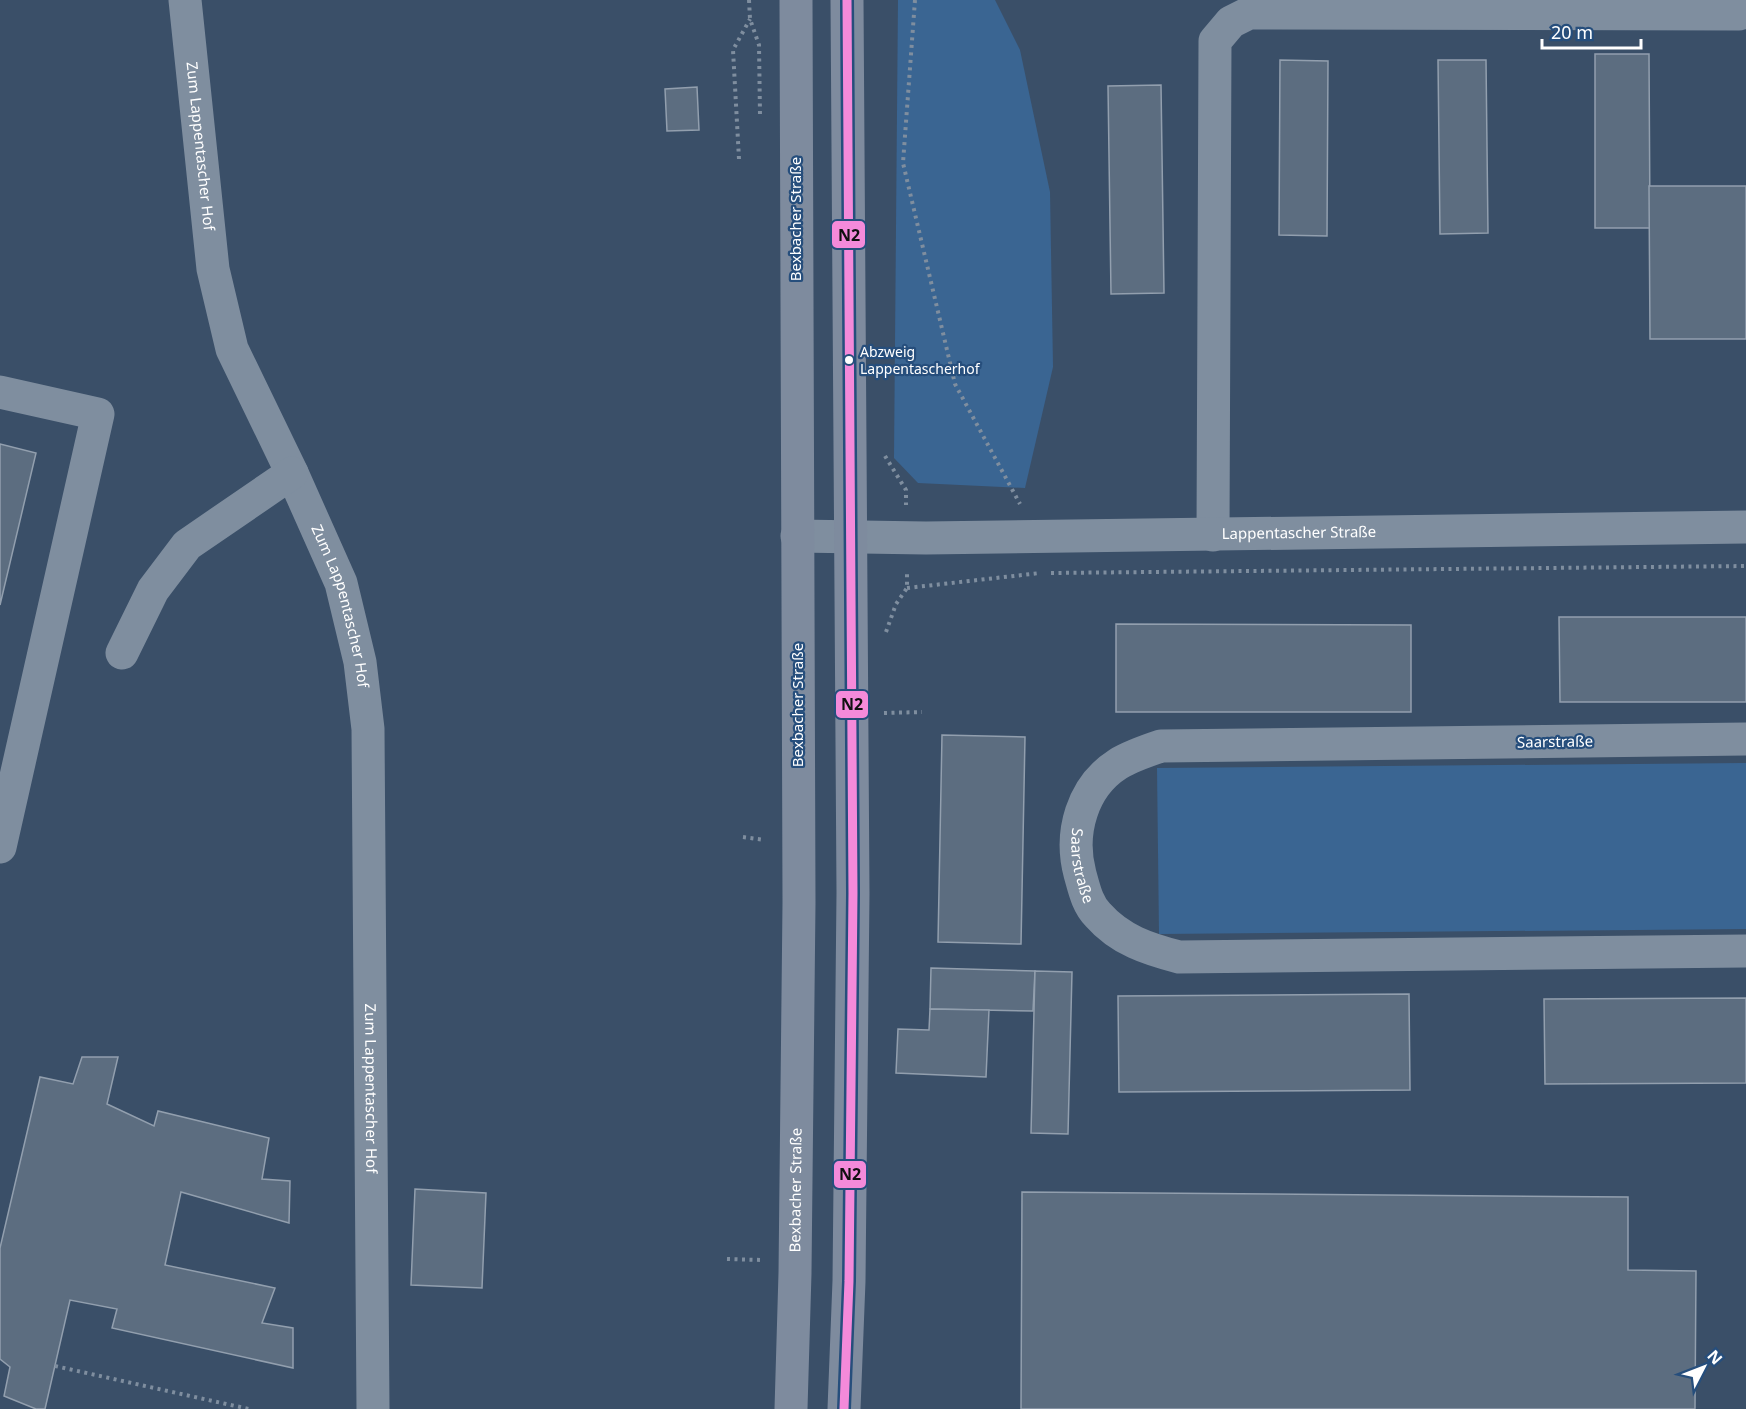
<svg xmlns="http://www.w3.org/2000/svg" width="1746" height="1409" viewBox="0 0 1746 1409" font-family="'Noto Sans',sans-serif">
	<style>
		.green { fill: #3a6592 }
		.building { fill: #5c6d80; stroke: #929fae; stroke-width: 1.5 }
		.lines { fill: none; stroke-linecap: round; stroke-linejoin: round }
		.path { stroke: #7f8e9f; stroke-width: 4; stroke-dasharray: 3 4.5; stroke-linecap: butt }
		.minor { stroke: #7f8e9f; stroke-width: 33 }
		.major { stroke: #7e8b9e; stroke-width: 33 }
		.bus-1-casing { stroke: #264e7c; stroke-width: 14 }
		.bus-1 { stroke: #f48ada; stroke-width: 9 }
		.bus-dot { fill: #fff; stroke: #264e7c; stroke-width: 2 }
		.labels { text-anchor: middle; stroke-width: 4.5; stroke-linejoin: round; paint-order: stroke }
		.bus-label { font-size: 14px; fill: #fff; stroke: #264e7c; text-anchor: start }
		.street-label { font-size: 15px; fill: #fff; stroke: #264e7c }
		.line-badge { stroke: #264e7c; stroke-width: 2 }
		.pale-badge-label { font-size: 16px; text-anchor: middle; font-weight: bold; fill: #111 }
	</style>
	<rect width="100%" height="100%" fill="#3a4f68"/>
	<g class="green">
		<path d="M898,0H995L1020,50L1050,192L1053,367L1025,488L918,483L894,458Z"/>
		<path d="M1746,763V929L1159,934L1157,768Z"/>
	</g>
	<g class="building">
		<path d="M1595,54H1649L1650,228H1595Z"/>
		<path d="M1280,60L1328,61L1327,236L1279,235Z"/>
		<path d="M1438,60H1486L1488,233L1440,234Z"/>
		<path d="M1161,85L1164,293L1111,294L1108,86Z"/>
		<path d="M697,87L699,130L667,131L665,89Z"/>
		<path d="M1649,186H1746V339H1650Z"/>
		<path d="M0,444L36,453L0,605Z"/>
		<path d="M1559,617H1746V702H1560Z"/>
		<path d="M1116,624L1411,625V712H1116Z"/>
		<path d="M942,735L1025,737L1021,944L938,942Z"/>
		<path d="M931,968L1035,971L1033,1011L930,1009Z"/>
		<path d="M1035,971L1072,972L1068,1134L1031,1133Z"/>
		<path d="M1409,994L1410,1090L1119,1092L1118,996Z"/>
		<path d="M1746,998V1083L1545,1084L1544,999Z"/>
		<path d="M930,1009L989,1010L986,1077L896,1073L898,1029L929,1030Z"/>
		<path d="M82,1057H118L107,1104L154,1126L158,1111L269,1138L262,1179L290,1181L289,1223L181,1192L165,1265L275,1288L262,1323L293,1328V1368L112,1328L117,1309L70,1300L45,1409H36L4,1396L10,1367L0,1359V1248L40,1077L73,1084Z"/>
		<path d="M415,1189L486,1193L482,1288L411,1285Z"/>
		<path d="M1022,1192L1628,1197V1270L1696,1271L1695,1409H1021Z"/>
	</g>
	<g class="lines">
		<g class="path">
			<path d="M749,0L750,19L759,45L760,115"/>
			<path d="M915,0L903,163L955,384L1020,504"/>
			<path d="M739,159L733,50L750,19"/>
			<path d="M885,456L906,490V505"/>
			<path d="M1051,573L1746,566"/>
			<path d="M907,588L1040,573"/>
			<path d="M886,632L896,604L907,588V570"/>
			<path d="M884,713L922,712"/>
			<path d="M743,837L765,840"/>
			<path d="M727,1259L762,1260"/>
			<path d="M55,1366L249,1409"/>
		</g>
		<g class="minor">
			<path id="s1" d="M185,0L213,269L232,349L292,473L341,583L360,662L368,729L373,1409"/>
			<path d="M0,392L98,414L0,847"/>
			<path d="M1213,535L1215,41L1231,22L1249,13L1739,14"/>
			<path id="s2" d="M797,536L926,538L1746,527"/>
			<path d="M122,653L153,590L187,545L292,473"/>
			<path id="s3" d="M1746,739L1161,746C1146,751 1131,756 1118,764C1082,787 1069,833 1080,874C1084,888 1087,904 1098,915C1120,940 1148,949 1179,957L1746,951"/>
		</g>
		<g class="major">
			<path id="s4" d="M791,1409L795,1273L799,903L796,0"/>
			<path d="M844,1409L849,1281L853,893L847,0"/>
		</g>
		<g class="bus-1-casing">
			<path id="bus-1" d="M844,1409L849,1281L853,893L847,0"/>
		</g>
		<use href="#bus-1" class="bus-1"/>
	</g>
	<circle class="bus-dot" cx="849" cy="360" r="5"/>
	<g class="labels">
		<g class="bus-label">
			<text x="860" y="357">Abzweig<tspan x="860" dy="17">Lappentascherhof</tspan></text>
		</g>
		<g class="street-label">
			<text dy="5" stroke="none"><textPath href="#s1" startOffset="147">Zum Lappentascher Hof</textPath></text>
			<text transform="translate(796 219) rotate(-90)" y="5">Bexbacher Straße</text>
			<text dy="5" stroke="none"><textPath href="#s2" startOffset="502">Lappentascher Straße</textPath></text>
			<text dy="5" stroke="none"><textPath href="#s1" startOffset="633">Zum Lappentascher Hof</textPath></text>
			<text transform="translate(798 705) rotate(-90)" y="5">Bexbacher Straße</text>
			<text transform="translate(1555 742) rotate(-1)" y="5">Saarstraße</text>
			<text dy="5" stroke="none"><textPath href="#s3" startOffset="748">Saarstraße</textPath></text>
			<text dy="5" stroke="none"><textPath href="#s1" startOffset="1119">Zum Lappentascher Hof</textPath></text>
			<text dy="5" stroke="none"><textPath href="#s4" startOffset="219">Bexbacher Straße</textPath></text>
		</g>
	</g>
	<g class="line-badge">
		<rect x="831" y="220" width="35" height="29" rx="6" fill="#f48ada"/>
		<rect x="835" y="690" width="34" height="29" rx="6" fill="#f48ada"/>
		<rect x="833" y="1160" width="34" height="29" rx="6" fill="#f48ada"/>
	</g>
	<g class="pale-badge-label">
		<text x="849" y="241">N2</text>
		<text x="852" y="710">N2</text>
		<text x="850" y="1180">N2</text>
	</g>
	<g transform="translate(1704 1367) rotate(48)" stroke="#264e7c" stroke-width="4.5" paint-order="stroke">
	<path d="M0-4.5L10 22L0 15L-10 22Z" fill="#ffffff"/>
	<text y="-9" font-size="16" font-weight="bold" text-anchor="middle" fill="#ffffff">N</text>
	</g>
	<path d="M1542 39v9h99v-9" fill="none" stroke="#ffffff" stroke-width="3"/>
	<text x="1551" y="39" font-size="18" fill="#ffffff" stroke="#264e7c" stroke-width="4.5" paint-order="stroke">20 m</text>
</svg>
